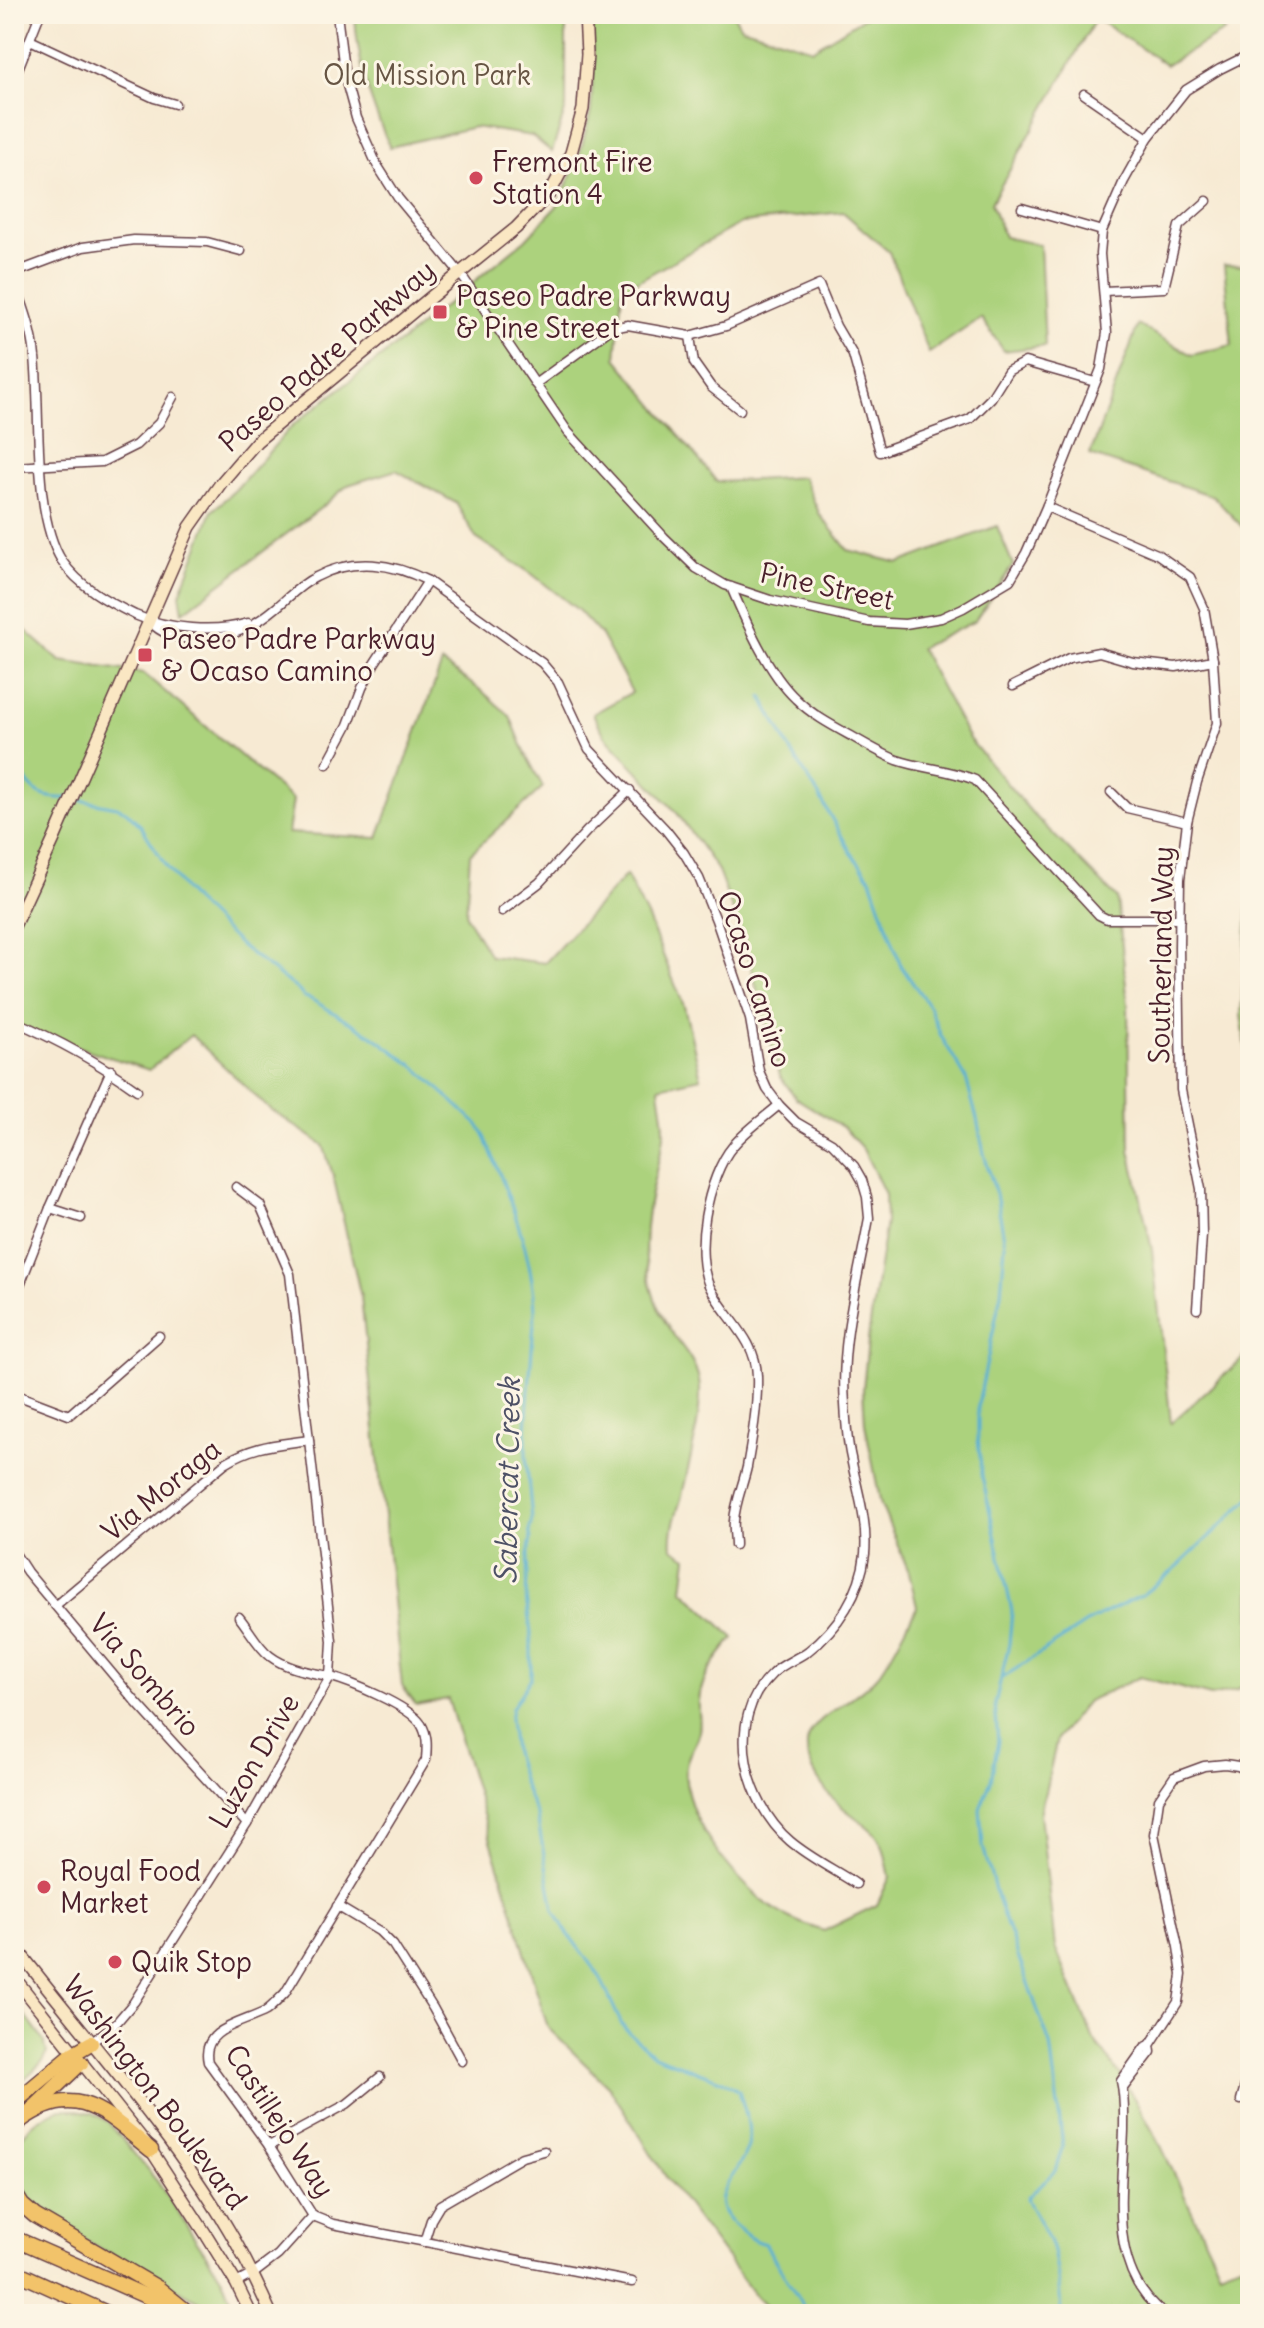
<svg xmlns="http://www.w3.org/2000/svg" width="1264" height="2328" viewBox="0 0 1264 2328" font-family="Delius,sans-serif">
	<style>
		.green { fill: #acd27d; stroke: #7b7854; stroke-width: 2 }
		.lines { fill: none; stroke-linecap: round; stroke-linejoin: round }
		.stream { stroke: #56afd3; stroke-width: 3 }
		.street-casing { stroke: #643d44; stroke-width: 11 }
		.secondary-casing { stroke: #643d44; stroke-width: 14 }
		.highway-casing { stroke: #643d44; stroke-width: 17 }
		.street { stroke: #fff; stroke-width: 8 }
		.secondary { stroke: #fae7c3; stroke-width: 11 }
		.highway { stroke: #f2c36a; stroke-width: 14 }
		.poi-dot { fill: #d1495b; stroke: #fcf5e5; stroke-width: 3 }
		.labels { text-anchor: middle; stroke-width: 6; stroke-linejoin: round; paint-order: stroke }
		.park-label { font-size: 28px; fill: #675544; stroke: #fcf5e5 }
		.poi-label { font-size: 28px; fill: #4a1f2b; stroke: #fcf5e5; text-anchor: start }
		.street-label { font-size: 28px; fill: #4a1f2b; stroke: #fcf5e5 }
		.water-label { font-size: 30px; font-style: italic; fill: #4e5166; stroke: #fcf5e5 }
	</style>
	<rect width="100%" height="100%" fill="#fcf5e5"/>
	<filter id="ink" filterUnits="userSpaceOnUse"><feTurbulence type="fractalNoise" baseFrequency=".0125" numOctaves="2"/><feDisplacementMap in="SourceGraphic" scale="16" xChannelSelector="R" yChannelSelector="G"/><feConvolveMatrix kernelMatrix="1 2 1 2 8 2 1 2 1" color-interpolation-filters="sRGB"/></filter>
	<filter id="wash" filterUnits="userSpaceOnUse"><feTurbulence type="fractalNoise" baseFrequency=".006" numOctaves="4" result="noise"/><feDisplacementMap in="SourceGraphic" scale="32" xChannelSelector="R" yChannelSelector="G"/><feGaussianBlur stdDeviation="1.8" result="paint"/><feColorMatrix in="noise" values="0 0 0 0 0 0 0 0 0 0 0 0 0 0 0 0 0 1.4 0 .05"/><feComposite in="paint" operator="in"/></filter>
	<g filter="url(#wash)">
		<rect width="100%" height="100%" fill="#f7ead3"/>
		<g class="green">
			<path d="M355,14H566V107L552,152L532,136L474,127L390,147C370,103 357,62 355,14Z"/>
			<path d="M592,14H733L741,27L813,49L870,14H1201L1225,31L1166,65L1096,18L991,203L1004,237L1040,245L1045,346L1004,351L981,318L929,353L889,252L843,212L741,223L622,290L616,358L717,482L803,477L820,515L848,550L899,563L997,526L1013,565L975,621L920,648L969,739L1032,813L1117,898L1128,1005L1130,1150L1152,1250L1171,1423L1250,1352V1680L1237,1690L1211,1696L1140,1677L1087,1701L1057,1739L1040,1814L1055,1947L1094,2040L1122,2077L1161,2146L1220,2271L1250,2259V2314H773L756,2297L668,2180L609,2087L548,2028L448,1699L416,1705L402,1686L361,1297L333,1175L323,1145L267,1107L191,1035L149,1070L14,1026V620L60,661L143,673L293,800L288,833L378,838L442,663L482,691L510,716L526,755L543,787L470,854L466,916L490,956L545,963L626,875L647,916L684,1006L701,1078L659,1087C660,1102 665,1120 664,1135C663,1147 658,1160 656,1171C649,1200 643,1231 646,1261C649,1284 657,1310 670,1330C683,1349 698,1362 700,1388C701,1417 689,1466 682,1495C677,1514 670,1529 672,1548L687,1557L683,1590L734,1638C719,1655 701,1677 699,1701C698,1711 701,1723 699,1732C697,1744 687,1755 686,1766C681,1815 729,1872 763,1901C781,1916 802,1924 824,1931L877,1905L890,1877C887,1865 885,1845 877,1836C863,1819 841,1811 827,1792C773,1721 840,1718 877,1676C891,1661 906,1626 917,1607L909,1572L881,1505L865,1424L863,1389L869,1331L886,1222L885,1194L863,1149L844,1128L796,1098L780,1076L743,937L717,869L677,813L605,736L593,714L632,692L601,635L578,610L532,574L476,538L456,503L396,470L348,485L322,507L183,612L180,594L212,511L236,489L293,425L407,337L493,266L525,240L559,204L580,153L591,111L593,75Z"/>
			<path d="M1224,265L1250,266V535L1213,496L1090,455L1138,325L1192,355L1232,345Z"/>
			<path d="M1250,877V1073L1241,1015Z"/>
			<path d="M21,2010L44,2041L47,2053L41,2063L14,2089V2015Z"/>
			<path d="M59,2110H77L93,2113L108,2122L157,2181L222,2279L232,2301L228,2314L209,2306C174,2288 140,2270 105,2251C79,2237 49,2223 27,2202C14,2190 11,2167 16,2150C24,2128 38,2117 59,2110Z"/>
		</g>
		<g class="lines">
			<g class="stream">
				<path d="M762,697L788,746L818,794L850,851L871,879L901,966L929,1006L941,1036L966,1078L977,1119L984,1154L996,1194L1005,1244L1001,1293L978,1405V1438L982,1476L1012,1611L1009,1644L995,1704L998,1741L991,1781L980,1809L983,1846L998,1901L1050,2044L1063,2146L1055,2171L1027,2198C1033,2212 1042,2224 1048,2238C1057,2256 1060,2293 1061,2314"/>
				<path d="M14,760C29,786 34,800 68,798"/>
				<path d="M75,799L117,807L126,811L141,826L166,866L193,900L241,946L298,990L304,997L309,998L370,1034L418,1069L478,1125L484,1134C506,1191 532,1247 535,1309L526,1428V1456L532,1520L529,1531L531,1539L528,1555L526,1598L531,1633V1678L512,1708L510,1720L514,1752L523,1783L537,1816L554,1910L566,1931L600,1977L621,2023L628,2032L654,2055L723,2081L739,2091C744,2108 752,2128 748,2146C740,2178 699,2197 738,2228C746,2235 754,2242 765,2244L808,2314"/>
				<path d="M1002,1678L1091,1620L1142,1595L1173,1571L1250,1498"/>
			</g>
		</g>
	</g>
	<g filter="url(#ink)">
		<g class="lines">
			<g class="street-casing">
				<g id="street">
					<path d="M337,14L345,78L356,118L377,165L398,198L460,273L568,432L664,537L696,568L725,585L770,600L869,622L905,624L941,618L963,608L1010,580L1026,553L1047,505L1101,369L1107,333L1100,254L1102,231L1124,181L1148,138L1186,90L1220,69L1250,54"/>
					<path d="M1247,14L1250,27"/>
					<path d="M30,40L154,98L175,104"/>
					<path d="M14,79L40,14"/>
					<path d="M1084,94L1148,138"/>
					<path d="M1022,208L1102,231"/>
					<path d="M14,273L83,247L134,240L207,242L241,251"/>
					<path d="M14,280C23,305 33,331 35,357C41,413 32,514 62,561C79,586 108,602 135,615C167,629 215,633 248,623"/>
					<path d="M1104,291L1164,288L1179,226L1207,201"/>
					<path d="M690,336L694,363L711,387L740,410"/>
					<path d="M535,384L612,328L628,325L690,336L726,326L819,285L836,326L853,355L880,452L970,419L991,398L1008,371L1025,362L1095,382"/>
					<path d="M14,467L102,462L136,445L159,423L173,397"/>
					<path d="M1047,505L1049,508L1157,554L1190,577L1204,608L1213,660L1217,723L1197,782L1187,822L1180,879L1179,947L1181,1090L1201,1189L1202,1235L1197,1309"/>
					<path d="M731,587C746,622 768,673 796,699C812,715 833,726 853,737C867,745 882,754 897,760C923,769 949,769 975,780L1099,915L1107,919H1180"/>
					<path d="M149,621C162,634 175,638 193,639C226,641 252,628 277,607C290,596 301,584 316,577C353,557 393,563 428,581L542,663L558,682L589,749L665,829L684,853L699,878L716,920L750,1019L759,1071L767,1089L779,1105L796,1122L832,1143L854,1166L862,1180L867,1197L869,1218C858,1279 840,1342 845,1404C846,1422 847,1441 851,1458C857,1490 868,1521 865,1554C861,1592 838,1628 808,1651C797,1659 782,1664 772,1674C724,1719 745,1802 790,1841C810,1858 835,1870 856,1884"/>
					<path d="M1013,686L1069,658L1099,652L1133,662L1176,667L1213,660"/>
					<path d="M327,764L348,725L362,688L374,664L428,581"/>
					<path d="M1111,792L1127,808L1187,822"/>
					<path d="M502,911L539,883L587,831L630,790"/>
					<path d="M14,1021C58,1040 98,1062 137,1090"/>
					<path d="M50,1208L81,1218"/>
					<path d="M14,1300L50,1208L111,1070"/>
					<path d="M14,1394L69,1415L159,1336"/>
					<path d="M735,1545C735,1537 733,1528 734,1521C735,1503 743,1485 747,1467C752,1439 758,1405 757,1376C756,1340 728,1320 712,1291C691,1257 708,1175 733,1146C745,1131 764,1118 779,1105"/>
					<path d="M14,1552L27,1572L135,1701L247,1824"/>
					<path d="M56,1605L225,1463C254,1445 276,1445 309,1440"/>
					<path d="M239,1617C249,1629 258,1647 270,1656C287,1669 309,1672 328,1676C350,1682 408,1705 421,1724C428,1735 427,1747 426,1760L285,1993C279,1999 273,2006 266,2011C244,2023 200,2028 208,2062L269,2146L313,2216L333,2224L632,2282"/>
					<path d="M337,1906L379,1931L393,1945L433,2008L462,2061"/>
					<path d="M91,2043L117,2022L134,2002L247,1824L330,1677L332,1641L290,1274L260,1205L236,1187"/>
					<path d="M1150,2045L1145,2047L1121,2081C1125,2097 1124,2114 1124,2130C1122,2194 1107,2270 1164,2314"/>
					<path d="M1123,2088L1151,2052L1150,2045L1178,2002L1182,1975L1178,1947L1154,1834L1159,1799L1174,1777L1204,1766L1225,1764L1238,1766L1250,1772"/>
					<path d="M1241,2100L1250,2068"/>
					<path d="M269,2146L347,2104L380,2077"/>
					<path d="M424,2242L431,2220L440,2205L522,2157L544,2151"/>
					<path d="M236,2283L253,2274L278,2255L313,2216"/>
				</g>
			</g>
			<g class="secondary-casing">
				<g id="secondary">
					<path d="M14,926L54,839L190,527L221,483L257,441L460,273L516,228L550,193L571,153L583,109L587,54L585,14"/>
					<path d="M14,1945C85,2038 167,2126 227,2227C244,2255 258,2285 271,2314"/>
					<path d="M14,1977L151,2150L207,2236L236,2283L251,2314"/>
				</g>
			</g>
			<g class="highway-casing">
				<g id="highway">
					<path d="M14,2103L74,2053L91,2043"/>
					<path d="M20,2121C77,2079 106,2114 151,2150"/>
					<path d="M14,2132L20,2121L81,2063"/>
					<path d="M14,2192L22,2205L35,2216L158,2288L190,2314"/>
					<path d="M14,2238L175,2309"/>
					<path d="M14,2271L109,2314"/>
					<path d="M14,2306L27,2314"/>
				</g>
			</g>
			<use href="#street" class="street"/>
			<use href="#secondary" class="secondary"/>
			<use href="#highway" class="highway"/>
		</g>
	</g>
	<g class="poi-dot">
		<circle cx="476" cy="178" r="8"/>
		<rect x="432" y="304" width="16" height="16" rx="4"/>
		<rect x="137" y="647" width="16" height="16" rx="4"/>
		<circle cx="44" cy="1887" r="8"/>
		<circle cx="115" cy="1962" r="8"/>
	</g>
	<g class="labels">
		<g class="park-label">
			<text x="427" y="85">Old Mission Park</text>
		</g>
		<g class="poi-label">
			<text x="492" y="172">Fremont Fire<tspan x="492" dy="32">Station 4</tspan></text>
			<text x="456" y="306">Paseo Padre Parkway<tspan x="456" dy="32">&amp; Pine Street</tspan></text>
			<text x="161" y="649">Paseo Padre Parkway<tspan x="161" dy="32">&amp; Ocaso Camino</tspan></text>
			<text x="60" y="1881">Royal Food<tspan x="60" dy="32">Market</tspan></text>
			<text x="131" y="1972">Quik Stop</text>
		</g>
		<g class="street-label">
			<text transform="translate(327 356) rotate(-41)" y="10">Paseo Padre Parkway</text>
			<text transform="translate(827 586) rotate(12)" y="10">Pine Street</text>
			<text transform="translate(1161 955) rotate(-89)" y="10">Southerland Way</text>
			<text transform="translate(755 979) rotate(72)" y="10">Ocaso Camino</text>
			<text transform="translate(161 1490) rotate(-39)" y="10">Via Moraga</text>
			<text transform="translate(145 1675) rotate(49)" y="10">Via Sombrio</text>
			<text transform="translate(254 1761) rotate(-60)" y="10">Luzon Drive</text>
			<text transform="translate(155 2092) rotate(53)" y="10">Washington Boulevard</text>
			<text transform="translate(280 2121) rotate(57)" y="10">Castillejo Way</text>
		</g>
		<g class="water-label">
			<text transform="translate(508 1481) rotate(-89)" y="10">Sabercat Creek</text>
		</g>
	</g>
	<rect width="1264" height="2328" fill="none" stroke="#fcf5e5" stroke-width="48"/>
</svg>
